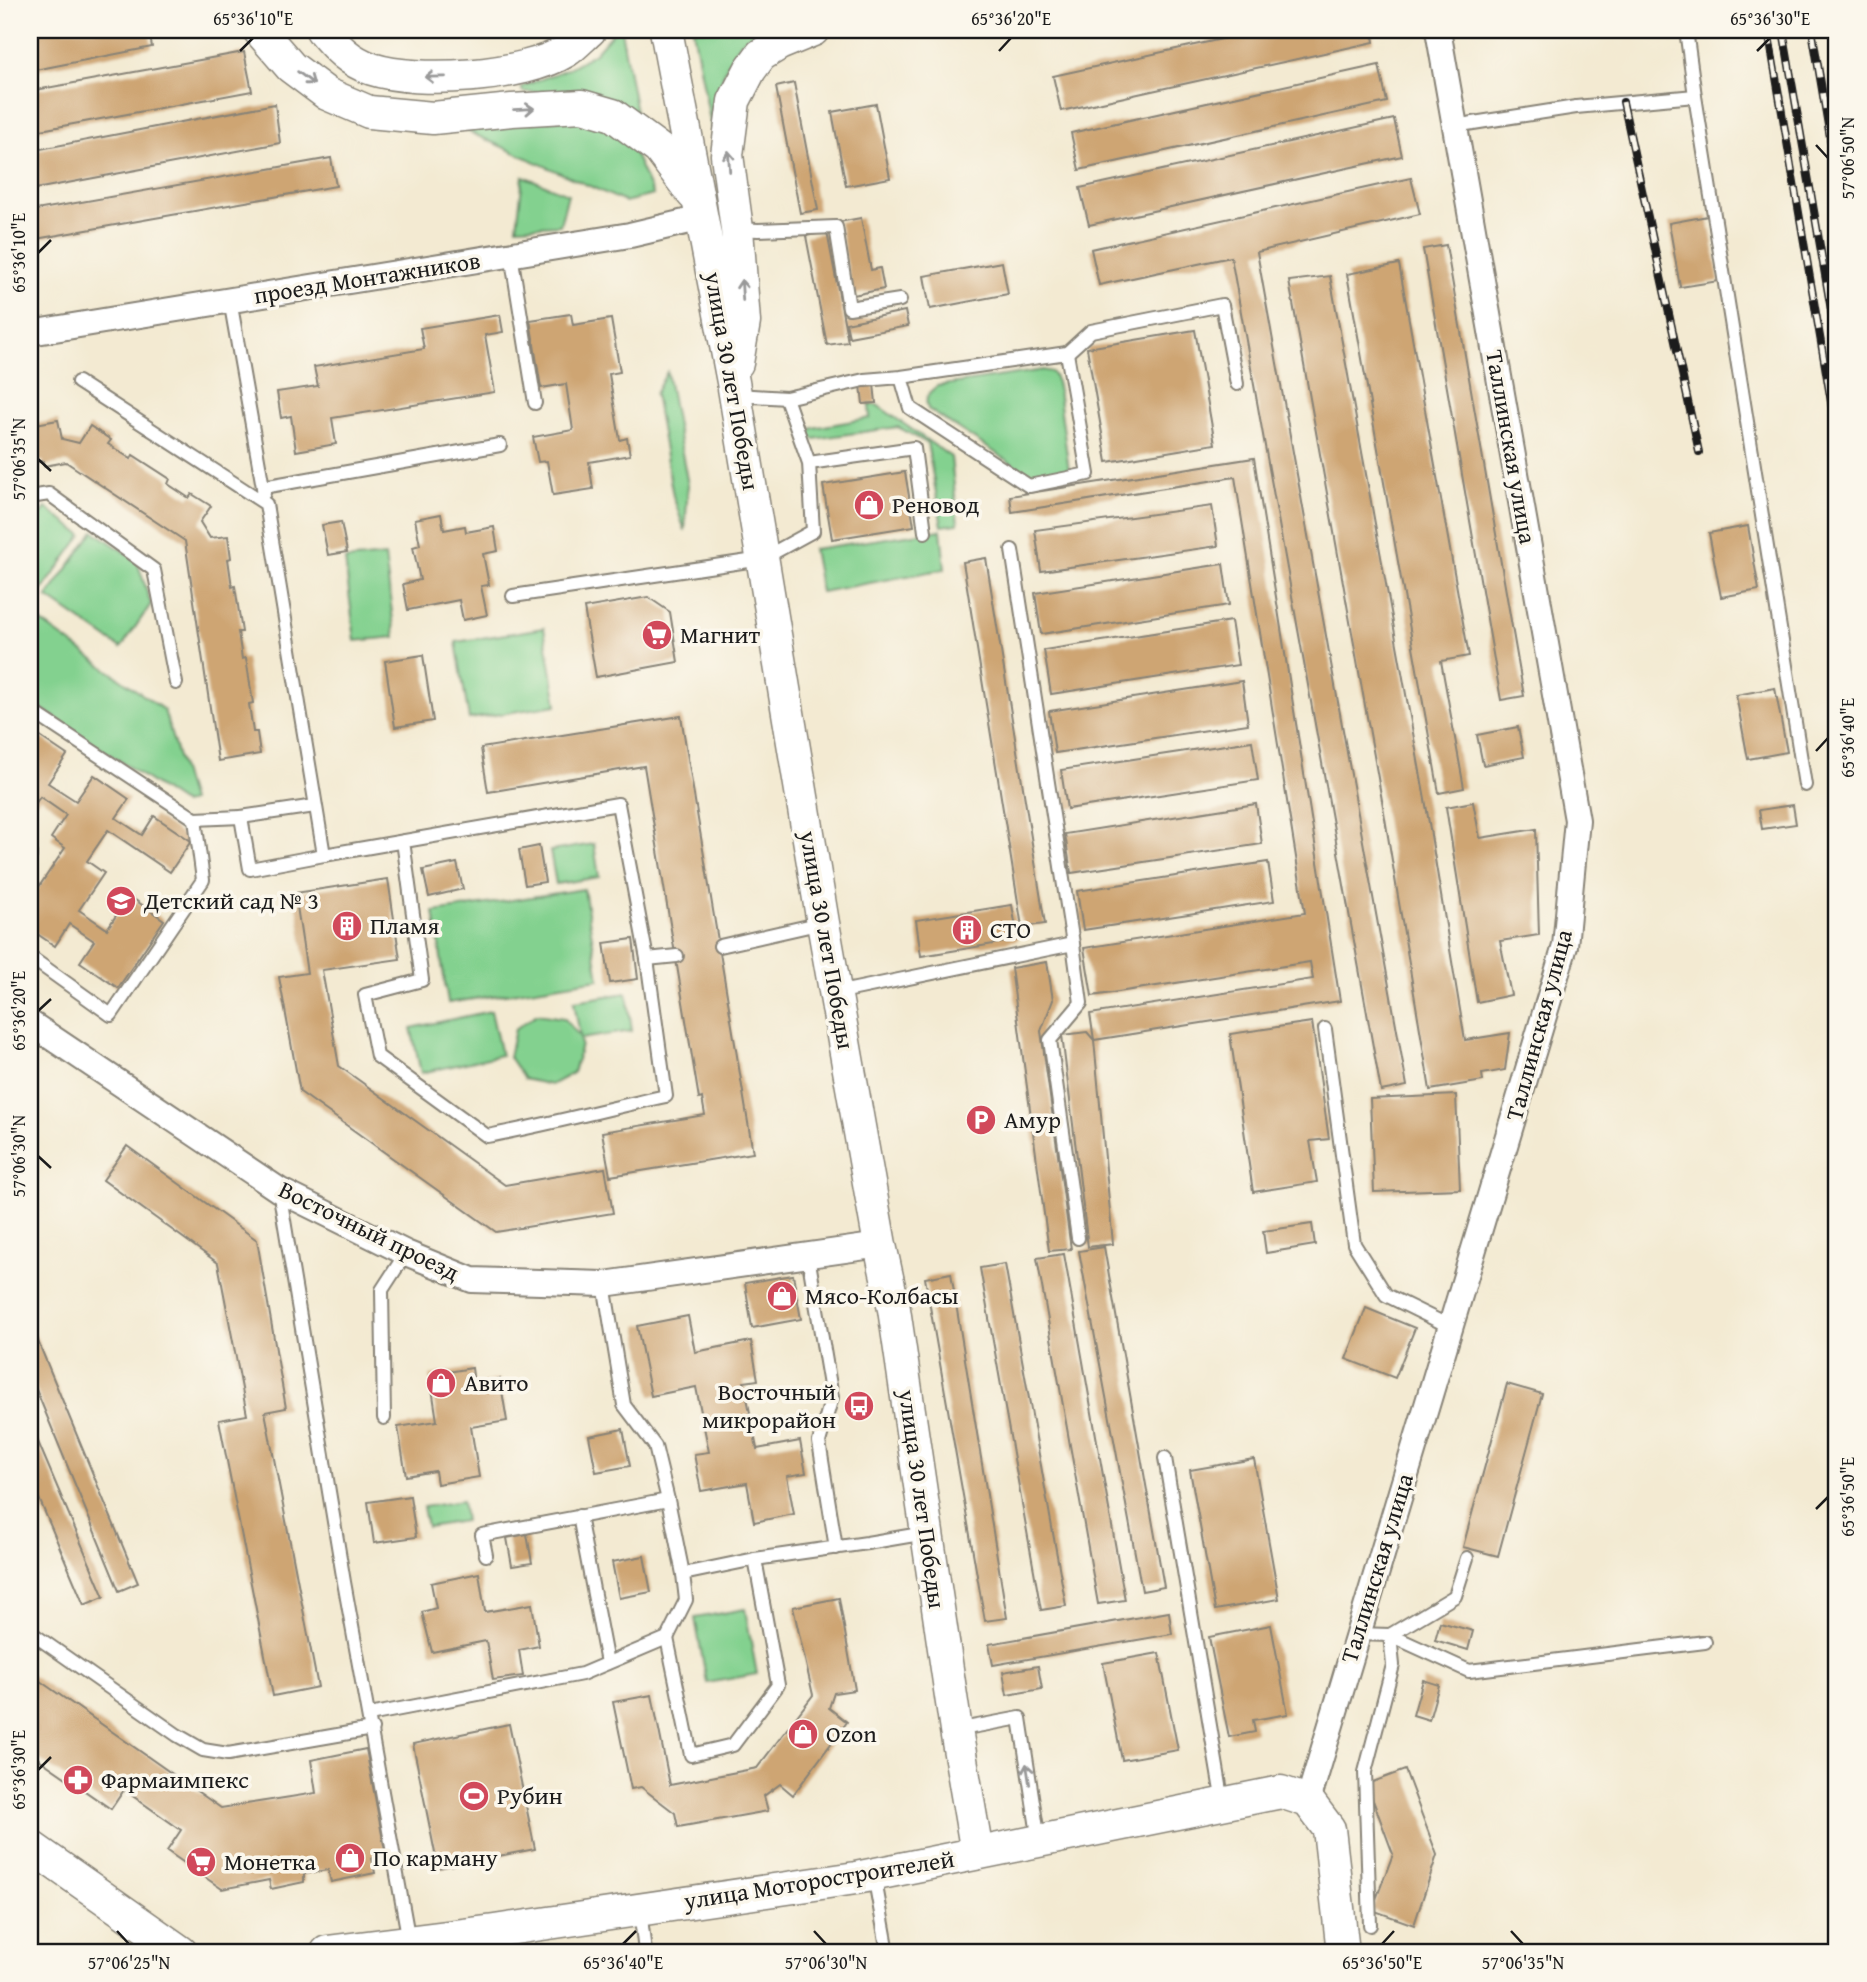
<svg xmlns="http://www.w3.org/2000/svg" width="1867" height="1982" viewBox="0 0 1867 1982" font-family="'Gentium Book Plus',serif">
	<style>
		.green { fill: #83d18f; stroke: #507656; stroke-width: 2 }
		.building { fill: #cea573 }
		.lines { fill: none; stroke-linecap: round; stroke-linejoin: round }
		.service-casing { stroke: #888377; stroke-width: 16 }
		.minor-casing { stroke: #888377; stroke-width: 28 }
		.tertiary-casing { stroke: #888377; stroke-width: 35 }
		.service { stroke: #fff; stroke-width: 12 }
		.minor { stroke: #fff; stroke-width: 24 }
		.tertiary { stroke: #fff; stroke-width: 32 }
		.rail-casing { stroke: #1c1c1c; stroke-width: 8 }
		.rail { stroke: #fbf7ec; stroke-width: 5; stroke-dasharray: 16; stroke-linecap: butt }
		.oneway { stroke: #999 }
		.ticks { fill: none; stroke: #1c1c1c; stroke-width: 2.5 }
		.labels { text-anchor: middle; stroke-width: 7; stroke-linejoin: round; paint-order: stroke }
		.street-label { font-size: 24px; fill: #1c1c1c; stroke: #fbf7ec }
		.poi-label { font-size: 24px; fill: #1c1c1c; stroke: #fbf7ec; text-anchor: start }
		.neatline { fill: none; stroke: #1c1c1c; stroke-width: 2.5 }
		.ticks-label { font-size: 18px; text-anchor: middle; fill: #1c1c1c }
	</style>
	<rect width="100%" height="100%" fill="#fbf7ec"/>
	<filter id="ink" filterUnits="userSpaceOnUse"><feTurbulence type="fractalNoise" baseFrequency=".0143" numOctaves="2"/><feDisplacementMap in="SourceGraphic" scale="14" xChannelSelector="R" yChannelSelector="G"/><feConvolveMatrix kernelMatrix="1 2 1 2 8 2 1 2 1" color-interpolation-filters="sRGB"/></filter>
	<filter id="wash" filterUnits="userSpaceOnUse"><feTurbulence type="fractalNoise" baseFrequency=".00686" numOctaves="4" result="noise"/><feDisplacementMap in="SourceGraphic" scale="28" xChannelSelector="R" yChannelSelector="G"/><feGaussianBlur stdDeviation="1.57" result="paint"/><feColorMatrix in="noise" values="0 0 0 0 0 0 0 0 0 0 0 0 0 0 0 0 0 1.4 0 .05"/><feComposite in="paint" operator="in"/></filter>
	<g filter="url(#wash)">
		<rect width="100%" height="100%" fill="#f3ead2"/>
		<g class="green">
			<path d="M615,30H621L636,112L613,100L575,92H523L521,87L567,69L595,53Z"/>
			<path d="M693,30H759C753,34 746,38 741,43C719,68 716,106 713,137Z"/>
			<path d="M575,118L603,125L632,148L653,195L625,202L460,128Z"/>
			<path d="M523,176L568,194L560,225L517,227Z"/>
			<path d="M1043,370L1052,372L1057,382L1069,470L1036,477L1022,470L928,409C924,398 928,393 937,386Z"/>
			<path d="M667,372L688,485L685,531L673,496L655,394Z"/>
			<path d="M869,405H877L951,457L958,524L942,526L927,443L898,427L814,439L810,437L809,432L813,428L870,418Z"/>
			<path d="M46,508L82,535L38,596L30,590V530Z"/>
			<path d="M941,530L945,569L821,592L813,549Z"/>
			<path d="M94,531L137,561L151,604L121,648L47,597Z"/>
			<path d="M385,556L395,637L355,641L345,560Z"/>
			<path d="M30,614L164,710L191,801L184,804L30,701Z"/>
			<path d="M544,628L557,705L469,719L456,642Z"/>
			<path d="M594,844L599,877L556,884L550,851Z"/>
			<path d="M584,889L599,979L448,1003L434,912Z"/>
			<path d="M627,993L632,1031L580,1039L581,1045L573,1073L551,1085L524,1079L509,1057L515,1029L537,1014L564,1018L580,1037L574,1001Z"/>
			<path d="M491,1011L501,1055L421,1073L411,1028Z"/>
			<path d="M462,1501L465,1521L427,1527L423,1507Z"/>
			<path d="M745,1609L757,1674L707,1683L695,1618Z"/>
		</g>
		<g id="blocks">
			<g class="building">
				<path d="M30,30H149L152,47L30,71Z"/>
				<path d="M1263,30H1372L1374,42L1061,111L1053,76Z"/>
				<path d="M244,52L252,91L30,132V91Z"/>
				<path d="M1379,65L1387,102L1079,170L1071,133Z"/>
				<path d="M794,83L818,210L800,213L776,87Z"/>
				<path d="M275,104L280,143L30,190V151Z"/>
				<path d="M876,104L890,178L846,186L832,112Z"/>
				<path d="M1394,119L1402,156L1089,225L1080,188Z"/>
				<path d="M331,158L336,186L30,240V211Z"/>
				<path d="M1411,178L1420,214L1257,252L1407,1086L1381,1091L1231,257L1099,285L1091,249Z"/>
				<path d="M1708,216L1719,281L1680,287L1669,223Z"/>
				<path d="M861,218L871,270L880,268L884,289L853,295L839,222Z"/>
				<path d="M827,232L848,342L827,345L806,236Z"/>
				<path d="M1446,245L1524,696L1501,700L1423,249Z"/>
				<path d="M1002,262L1008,294L930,309L924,276Z"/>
				<path d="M1399,264L1469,656L1441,661L1464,788L1439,793L1347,274Z"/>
				<path d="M1330,276L1425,799L1465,1040L1510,1033L1505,1070L1482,1074L1483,1081L1430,1090L1383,806L1289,281Z"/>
				<path d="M905,311L908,326L849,337L846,323Z"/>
				<path d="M571,314L573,325L611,319L620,372L609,374L620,440L627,438L630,455L589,462L593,489L553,495L547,461L538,462L533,437L573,430L566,384L541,388L530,320Z"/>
				<path d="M500,315L503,332L485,335L495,392L332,418L336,444L296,451L291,416L281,418L277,392L318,386L314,367L424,349L420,328Z"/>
				<path d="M1195,330L1215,444L1107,462L1087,348Z"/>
				<path d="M874,384L876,403L863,404L861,385Z"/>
				<path d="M58,420L62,439L79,443L90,426L111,440L108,444L117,450L131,459L133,455L170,479L168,484L189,498L192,494L211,506L200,522L210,538L228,536L231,558L228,559L232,587L235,586L242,632H238L242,659L246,658L253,703L249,704L253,732H257L260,754L218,761L185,541L66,462L44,466L43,461L30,463V425Z"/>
				<path d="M1254,458L1340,1001L1094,1040L1090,1014L1313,979L1310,962L1092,996L1084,948L1305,913L1235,477L1012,512L1010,496Z"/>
				<path d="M905,472L914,526L832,539L823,485Z"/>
				<path d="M1212,506L1218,546L1041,571L1035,530Z"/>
				<path d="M441,514L444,530L465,526L466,532L494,527L498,551L483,554L489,585L481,586L487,615L463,620L459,600L408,610L403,584L420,580L413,547L420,545L415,519Z"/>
				<path d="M341,522L347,552L328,555L322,525Z"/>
				<path d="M1748,526L1759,590L1721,597L1709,533Z"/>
				<path d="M986,558L1045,924L1022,927L963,562Z"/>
				<path d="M1223,564L1229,605L1041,634L1035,593Z"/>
				<path d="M648,597L670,612L678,662L596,677L584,608Z"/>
				<path d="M1231,621L1238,665L1051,694L1044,650Z"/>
				<path d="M423,655L433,721L395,727L385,661Z"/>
				<path d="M1242,681L1248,724L1055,753L1049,711Z"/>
				<path d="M1775,688L1787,752L1748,759L1736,695Z"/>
				<path d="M681,716L753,1153L610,1176L602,1132L705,1115L702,1098L699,1099L644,766L488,792L481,748Z"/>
				<path d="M1518,727L1524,757L1483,765L1477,735Z"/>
				<path d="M30,730L67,755L48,783L76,801L94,775L129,799L116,818L142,835L154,816L191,841L170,872L108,830L87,861L104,873L79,910L107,929L129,896L164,920L118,988L80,962L94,941L69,924L55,946L30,929V900L65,848L51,838L66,815L40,797L30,811Z"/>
				<path d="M1252,741L1258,780L1067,809L1061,770Z"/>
				<path d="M1473,802L1480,838L1536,829L1539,935L1500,941L1511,995L1477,1002L1446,807Z"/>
				<path d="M1256,804L1262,844L1071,873L1065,834Z"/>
				<path d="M1793,805L1796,824L1762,829L1759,810Z"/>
				<path d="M539,846L545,882L525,885L519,850Z"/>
				<path d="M1268,862L1274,901L1083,930L1077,891Z"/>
				<path d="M457,863L463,889L429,897L423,870Z"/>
				<path d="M388,879L400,959L322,970L339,1066L505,1185L605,1168L613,1213L496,1232L300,1092L279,977L307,973L295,893Z"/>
				<path d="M1012,905L1018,940L921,956L916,920Z"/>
				<path d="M633,939L638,979L610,983L604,943Z"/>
				<path d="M1047,962L1053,1000L1041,1031L1071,1249L1049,1251L1011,968Z"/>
				<path d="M1312,1022L1329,1139L1310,1141L1317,1182L1253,1192L1230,1034Z"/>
				<path d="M1087,1032L1094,1040L1113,1244L1088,1247L1062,1035Z"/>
				<path d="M1456,1095L1460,1189L1374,1192L1370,1099Z"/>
				<path d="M127,1146L257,1240L286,1408L265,1412L318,1687L273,1696L219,1420L247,1415L218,1263L103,1180Z"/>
				<path d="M1312,1224L1315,1245L1266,1253L1263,1231Z"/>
				<path d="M1104,1247L1164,1587L1142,1591L1079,1251Z"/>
				<path d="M1064,1254L1125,1600L1098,1604L1037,1258Z"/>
				<path d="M1005,1264L1066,1606L1041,1610L980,1268Z"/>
				<path d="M951,1273L1007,1618L985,1621L925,1278Z"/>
				<path d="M793,1275L801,1319L752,1328L745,1283Z"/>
				<path d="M1366,1308L1415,1328L1395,1378L1346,1359Z"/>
				<path d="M688,1316L695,1352L751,1341L758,1380L744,1382L757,1449L800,1441L806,1473L787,1476L794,1514L754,1522L747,1483L701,1491L694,1454L709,1452L696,1387L651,1396L637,1326Z"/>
				<path d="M30,1322L138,1583L119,1591L30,1375Z"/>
				<path d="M472,1368L474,1384L500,1379L507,1421L471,1427L479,1477L437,1484L435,1471L406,1476L398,1427L437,1421L430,1375Z"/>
				<path d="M1507,1384L1542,1394L1498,1556L1463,1547Z"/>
				<path d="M30,1423L104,1597L84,1605L30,1477Z"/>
				<path d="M623,1429L630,1466L596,1472L589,1436Z"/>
				<path d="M1254,1459L1279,1599L1215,1610L1190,1470Z"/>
				<path d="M410,1496L416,1537L374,1543L368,1502Z"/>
				<path d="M527,1534L532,1563L512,1566L507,1538Z"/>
				<path d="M644,1556L651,1592L619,1598L612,1562Z"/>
				<path d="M479,1573L485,1612L532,1604L539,1646L519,1650L523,1676L493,1680L486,1641L432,1652L422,1612L436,1608L431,1583Z"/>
				<path d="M839,1598L855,1690L834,1693L829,1708L847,1722L793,1795L780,1784L764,1796L768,1811L678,1827L675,1813L641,1787L631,1789L613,1702L652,1695L670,1785L757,1768L813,1695L793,1607Z"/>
				<path d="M1169,1612L1172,1634L993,1665L989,1644Z"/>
				<path d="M1440,1622L1473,1631L1468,1650L1435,1640Z"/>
				<path d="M1271,1625L1288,1714L1253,1720L1255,1732L1229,1737L1209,1637Z"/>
				<path d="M1159,1653L1178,1750L1122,1760L1103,1663Z"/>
				<path d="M1038,1666L1042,1689L1007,1695L1003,1672Z"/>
				<path d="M30,1674L221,1808L316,1793L311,1760L366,1749L386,1856L372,1858L375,1873L331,1882L328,1870L304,1874V1882L271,1889L269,1880L222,1889L167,1851L181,1830L124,1790L111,1809L30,1753Z"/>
				<path d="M1423,1680L1439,1685L1429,1720L1413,1715Z"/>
				<path d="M509,1724L535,1849L438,1868L413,1744Z"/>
				<path d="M1405,1770L1437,1855L1414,1925L1372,1910L1393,1854L1367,1784Z"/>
			</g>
		</g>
	</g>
	<g filter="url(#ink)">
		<use href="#blocks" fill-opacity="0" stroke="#888377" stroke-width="2"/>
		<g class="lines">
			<g class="service-casing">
				<g id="service">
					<path d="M1686,30L1695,96"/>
					<path d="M1454,126L1576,107L1695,96L1805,785"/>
					<path d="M739,229L758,230L836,227L849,308L900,300"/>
					<path d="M511,254L535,403"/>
					<path d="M230,300L264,493"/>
					<path d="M1067,353L1091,331L1222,305L1237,384"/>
					<path d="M78,382L266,504L324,855L618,804L647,959L666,1096C606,1109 547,1125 487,1136L377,1056L365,995L422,980L403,841"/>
					<path d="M737,395L786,398L864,380L901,377L1067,353L1088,474L1029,486L910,408L901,377"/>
					<path d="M809,463L914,448L925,532"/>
					<path d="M263,487L500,445"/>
					<path d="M30,497L49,494L154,570L176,683"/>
					<path d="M1012,550L1073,944"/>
					<path d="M513,596L762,559L813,531L809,463L786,398"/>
					<path d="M30,710L195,819L241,817"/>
					<path d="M315,806L241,817L250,869L324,855"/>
					<path d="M30,853V856"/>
					<path d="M720,946L822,923"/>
					<path d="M30,957L111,1015L203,880L195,819"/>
					<path d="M647,959L677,956"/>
					<path d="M836,993L1073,944L1081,1003L1050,1040L1078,1238"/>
					<path d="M1325,1029L1354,1244L1386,1295L1451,1327"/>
					<path d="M279,1190L344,1582L409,1941"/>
					<path d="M808,1256L832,1397L819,1442L836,1548"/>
					<path d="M604,1284L624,1405L655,1446L668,1500"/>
					<path d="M384,1418L382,1290L406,1253"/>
					<path d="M1165,1458L1223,1803"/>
					<path d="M579,1516L607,1663"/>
					<path d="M486,1555L482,1535L668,1500L683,1574"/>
					<path d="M30,1632L177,1735L203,1750L228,1754L372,1729"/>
					<path d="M1357,1634L1390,1635L1455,1596L1467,1558"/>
					<path d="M1390,1635L1469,1671L1705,1642"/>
					<path d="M667,1638L691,1755L733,1745L778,1685L755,1559"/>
					<path d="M369,1715L582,1674L667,1638L686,1600L683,1574L755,1559L867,1543L926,1533"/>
					<path d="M956,1730L1020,1718L1039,1841"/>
					<path d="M874,1875L888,1952"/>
					<path d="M640,1909L645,1952"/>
					<path d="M1370,1925L1365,1772L1393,1665L1390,1635"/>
					<path d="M494,1931L498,1952"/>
				</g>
			</g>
			<g class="minor-casing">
				<g id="minor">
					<path d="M30,333L630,235L702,218"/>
					<path d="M30,1023L279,1190L406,1253L472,1280L604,1284L880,1245"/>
					<path d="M1308,1801L1565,946L1577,820L1438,30"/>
				</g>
			</g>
			<g class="tertiary-casing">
				<g id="tertiary">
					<path d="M259,30L291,67L327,94L369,112L433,118L512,110L582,106L613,115L659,149L693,194"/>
					<path d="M322,30C337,48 349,61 372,69C418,84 524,77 566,51C574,46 582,37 590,30"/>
					<path d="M666,30L733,382L823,923L880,1245L894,1309L956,1730L977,1853"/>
					<path d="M737,363L744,322L737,229L727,155L734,101L750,70L761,55L779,44L813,30"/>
					<path d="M30,1846L181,1952"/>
					<path d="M327,1952L494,1931L856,1878L1281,1792L1308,1801L1329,1829L1343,1952"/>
				</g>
			</g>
			<use href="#service" class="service"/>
			<use href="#minor" class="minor"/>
			<use href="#tertiary" class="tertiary"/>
			<g class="rail-casing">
				<g id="rail">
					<path d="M1768,30L1837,437"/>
					<path d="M1783,30L1837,345"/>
					<path d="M1812,30L1837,179"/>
					<path d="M1623,102L1699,452"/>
				</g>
			</g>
			<use href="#rail" class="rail"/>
		</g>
		<defs><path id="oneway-shaft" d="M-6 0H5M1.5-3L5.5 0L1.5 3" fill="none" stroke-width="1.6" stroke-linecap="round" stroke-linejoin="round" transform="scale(1.75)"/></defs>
		<g class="oneway">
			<use href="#oneway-shaft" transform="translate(435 77) rotate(179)"/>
			<use href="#oneway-shaft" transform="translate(306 78) rotate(37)"/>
			<use href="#oneway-shaft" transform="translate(524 109) rotate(-3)"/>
			<use href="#oneway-shaft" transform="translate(729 161) rotate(-94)"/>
			<use href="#oneway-shaft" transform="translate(742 290) rotate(-94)"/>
			<use href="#oneway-shaft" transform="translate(1028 1774) rotate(-99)"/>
		</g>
	</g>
	<path class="ticks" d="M240,51L253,38M999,51L1011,38M1757,51L1770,38M1816,145L1828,158M38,253L51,240M38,459L51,471M1816,751L1828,738M38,1011L51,999M38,1156L51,1168M1816,1509L1828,1497M38,1770L51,1757M117,1931L129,1944M814,1931L826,1944M1511,1931L1523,1944M623,1944L636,1931M1382,1944L1394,1931"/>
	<defs>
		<g id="shop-disc" transform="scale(1.575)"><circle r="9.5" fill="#d1495b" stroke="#fbf7ec"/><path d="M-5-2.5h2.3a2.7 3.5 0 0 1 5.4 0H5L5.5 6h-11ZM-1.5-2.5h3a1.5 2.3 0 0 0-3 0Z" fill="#fff"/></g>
		<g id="supermarket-disc" transform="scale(1.575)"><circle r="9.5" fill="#d1495b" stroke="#fbf7ec"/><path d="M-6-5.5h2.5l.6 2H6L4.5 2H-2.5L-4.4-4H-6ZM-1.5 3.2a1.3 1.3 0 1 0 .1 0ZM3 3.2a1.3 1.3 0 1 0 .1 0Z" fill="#fff"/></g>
		<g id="school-disc" transform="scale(1.575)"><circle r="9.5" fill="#d1495b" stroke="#fbf7ec"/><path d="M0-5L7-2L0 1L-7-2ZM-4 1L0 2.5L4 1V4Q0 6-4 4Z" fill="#fff"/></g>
		<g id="building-disc" transform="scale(1.575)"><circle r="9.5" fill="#d1495b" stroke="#fbf7ec"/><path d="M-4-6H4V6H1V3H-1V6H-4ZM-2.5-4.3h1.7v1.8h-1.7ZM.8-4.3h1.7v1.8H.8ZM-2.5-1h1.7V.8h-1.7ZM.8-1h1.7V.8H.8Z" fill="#fff"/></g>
		<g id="parking-disc" transform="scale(1.575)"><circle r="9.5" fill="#d1495b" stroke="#fbf7ec"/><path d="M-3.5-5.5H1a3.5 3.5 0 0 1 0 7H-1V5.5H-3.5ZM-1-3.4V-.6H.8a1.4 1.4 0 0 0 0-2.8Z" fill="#fff"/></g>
		<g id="bus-disc" transform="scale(1.575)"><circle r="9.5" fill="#d1495b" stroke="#fbf7ec"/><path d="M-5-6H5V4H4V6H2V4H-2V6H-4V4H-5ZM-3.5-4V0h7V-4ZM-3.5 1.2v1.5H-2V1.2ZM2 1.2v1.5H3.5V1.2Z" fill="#fff"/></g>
		<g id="pharmacy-disc" transform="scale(1.575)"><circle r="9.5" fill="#d1495b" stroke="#fbf7ec"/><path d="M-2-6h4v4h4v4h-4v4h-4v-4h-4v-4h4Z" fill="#fff"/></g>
		<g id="stadium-disc" transform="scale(1.575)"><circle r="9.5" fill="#d1495b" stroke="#fbf7ec"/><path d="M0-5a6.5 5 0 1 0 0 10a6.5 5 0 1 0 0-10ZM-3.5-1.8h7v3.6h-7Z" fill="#fff"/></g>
	</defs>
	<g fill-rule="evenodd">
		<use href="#shop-disc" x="869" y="505"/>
		<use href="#supermarket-disc" x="657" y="635"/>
		<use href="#school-disc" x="121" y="901"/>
		<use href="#building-disc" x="347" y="926"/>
		<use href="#building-disc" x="967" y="930"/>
		<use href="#parking-disc" x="981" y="1120"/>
		<use href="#shop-disc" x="782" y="1296"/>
		<use href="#shop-disc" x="441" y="1383"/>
		<use href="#bus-disc" x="859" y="1406"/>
		<use href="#shop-disc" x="803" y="1734"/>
		<use href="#pharmacy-disc" x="78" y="1780"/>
		<use href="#stadium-disc" x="474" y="1796"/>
		<use href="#shop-disc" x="350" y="1858"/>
		<use href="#supermarket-disc" x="201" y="1862"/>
	</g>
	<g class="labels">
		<g class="street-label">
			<text transform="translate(367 278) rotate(-9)" y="8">проезд Монтажников</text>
			<text transform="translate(732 381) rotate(80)" y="8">улица 30 лет Победы</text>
			<text transform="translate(1511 447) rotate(80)" y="8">Таллинская улица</text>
			<text transform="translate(827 940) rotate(80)" y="8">улица 30 лет Победы</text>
			<text transform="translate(1539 1025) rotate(-75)" y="8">Таллинская улица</text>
			<text transform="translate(369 1231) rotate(26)" y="8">Восточный проезд</text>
			<text transform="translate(922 1499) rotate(82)" y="8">улица 30 лет Победы</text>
			<text transform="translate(1377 1568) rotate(-73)" y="8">Таллинская улица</text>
			<text transform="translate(819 1880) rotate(-9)" y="8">улица Моторостроителей</text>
		</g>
		<g class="poi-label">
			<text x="892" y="513">Реновод</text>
			<text x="680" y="643">Магнит</text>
			<text x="144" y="909">Детский сад № 3</text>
			<text x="370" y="934">Пламя</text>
			<text x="990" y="938">СТО</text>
			<text x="1004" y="1128">Амур</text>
			<text x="805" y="1304">Мясо-Колбасы</text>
			<text x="464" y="1391">Авито</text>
			<text x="836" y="1400" text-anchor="end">Восточный<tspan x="836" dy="28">микрорайон</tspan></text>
			<text x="826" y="1742">Ozon</text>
			<text x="101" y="1788">Фармаимпекс</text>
			<text x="497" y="1804">Рубин</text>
			<text x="373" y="1866">По карману</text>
			<text x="224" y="1870">Монетка</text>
		</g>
	</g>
	<rect width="1867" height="1982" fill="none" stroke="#fbf7ec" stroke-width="77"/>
	<rect x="38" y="38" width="1790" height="1906" class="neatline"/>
	<g class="ticks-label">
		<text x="253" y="25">65°36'10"E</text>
		<text x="1011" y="25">65°36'20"E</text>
		<text x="1770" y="25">65°36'30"E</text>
		<text transform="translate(1848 158) rotate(-90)" y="6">57°06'50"N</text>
		<text transform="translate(19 253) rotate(-90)" y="6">65°36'10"E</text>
		<text transform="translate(19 459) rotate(-90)" y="6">57°06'35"N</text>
		<text transform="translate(1848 738) rotate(-90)" y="6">65°36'40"E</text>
		<text transform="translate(19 1011) rotate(-90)" y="6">65°36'20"E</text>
		<text transform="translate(19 1156) rotate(-90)" y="6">57°06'30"N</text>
		<text transform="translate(1848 1497) rotate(-90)" y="6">65°36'50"E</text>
		<text transform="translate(19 1770) rotate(-90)" y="6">65°36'30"E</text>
		<text x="129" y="1969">57°06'25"N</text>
		<text x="623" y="1969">65°36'40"E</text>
		<text x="826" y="1969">57°06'30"N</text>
		<text x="1382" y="1969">65°36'50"E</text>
		<text x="1523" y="1969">57°06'35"N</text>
	</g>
</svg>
